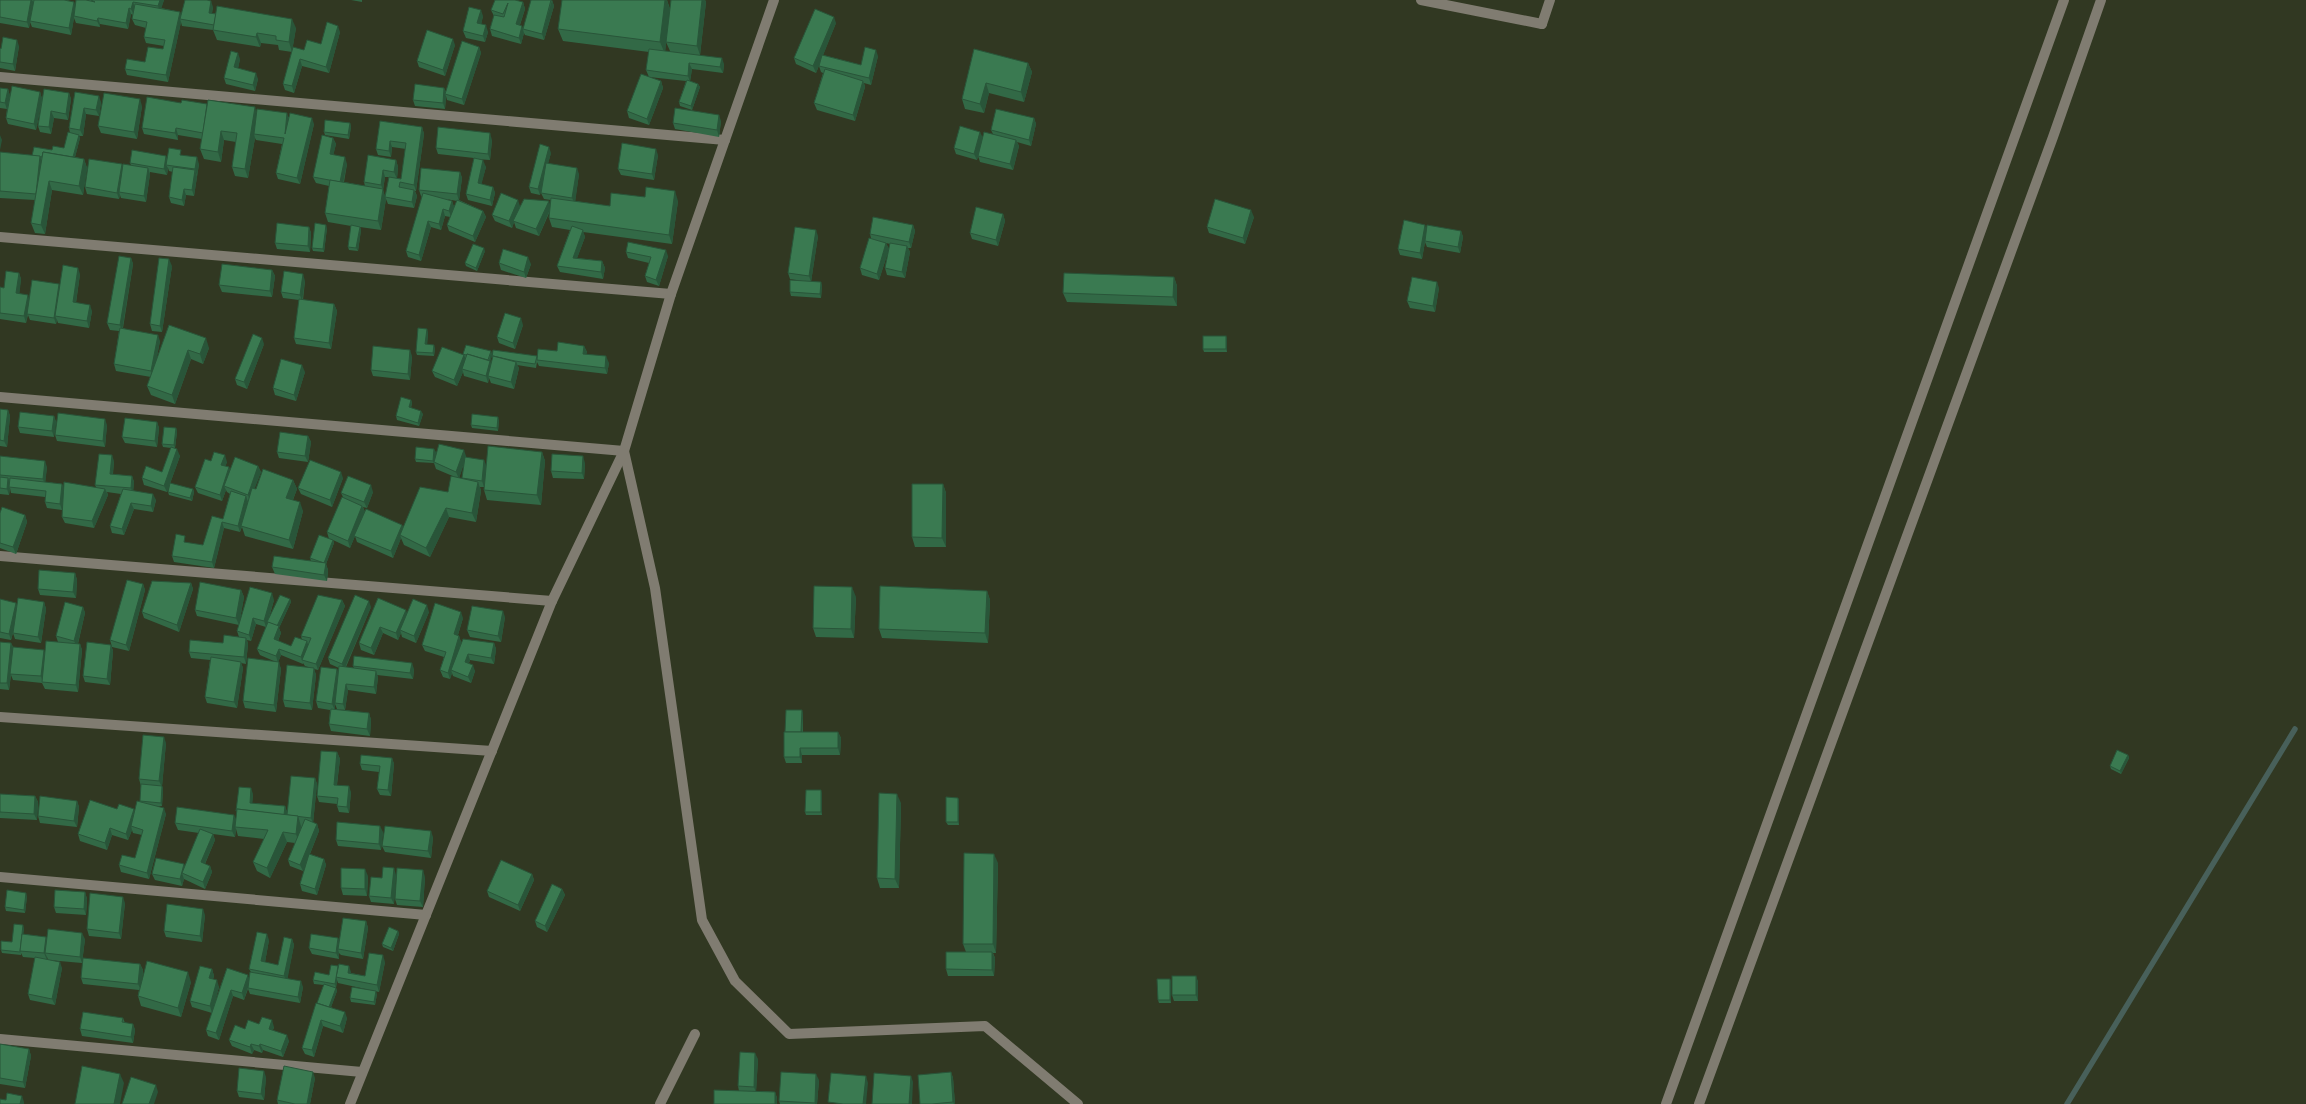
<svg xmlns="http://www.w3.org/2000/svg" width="2306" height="1104" viewBox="0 0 2306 1104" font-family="'Sofia Sans Condensed',sans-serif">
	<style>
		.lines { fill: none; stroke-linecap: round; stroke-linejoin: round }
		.stream { stroke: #48605a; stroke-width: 5.5 }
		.minor { stroke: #807c71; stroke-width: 10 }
		.tertiary { stroke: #807c71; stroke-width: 10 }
		.wall { fill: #326946; fill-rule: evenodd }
		.shaded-wall { fill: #295539 }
		.building { fill: #3a7a51; stroke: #295539 }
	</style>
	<rect width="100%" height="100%" fill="#313822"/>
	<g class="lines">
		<path class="stream" d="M2067,1104L2295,729"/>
		<g class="minor">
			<path d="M1542,24L1550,0"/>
			<path d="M0,77L725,140"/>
			<path d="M0,237L671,294"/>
			<path d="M0,397L624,451L655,588L702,920L735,981L789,1034L985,1026L1078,1104"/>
			<path d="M0,556L552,601"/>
			<path d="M0,717L492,751"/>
			<path d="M0,877L426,915"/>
			<path d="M0,1039L362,1072"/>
			<path d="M350,1104L552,601L624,451L671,294L774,0"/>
			<path d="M660,1104L695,1034"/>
			<path d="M1666,1104L2064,0"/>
			<path d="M1699,1104L2053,137L2101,0"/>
		</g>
		<path class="tertiary" d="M1421,0L1542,24"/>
	</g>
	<g class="wall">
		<path d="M0,0H66L74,2L75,7L89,1V0H164L161,8L180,12L181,16L213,7L212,13L296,28L292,51L304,50L321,44L340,32L329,73L302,66L294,93L285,90L283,84L292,52L279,50L278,45L261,43L260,47L217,40L213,30L182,26L181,22L168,82L127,75L125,69L145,62L163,49L164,46L146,43L144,37L146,28L135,25L132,19L133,15L131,14L128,29L100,24V27L76,23L74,18L71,35L32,27L30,22L29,28L0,23Z"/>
		<path d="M351,0H362V2Z"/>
		<path d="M552,0L554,6L544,40L525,35L524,33L521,44L492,36L490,29L494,16L491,10L523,2L525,9L520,25L523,28Z"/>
		<path d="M667,0L670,9L671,0H705L706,2L700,55L724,64L723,73L692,69L690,81L698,84L700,87L692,110L680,106L679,102L686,81L649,77L646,70L649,52L563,41L558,29ZM668,25L666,42L670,51H665Z"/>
		<path d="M483,16L481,24L488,32L485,42L466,38L463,31Z"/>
		<path d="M836,23L823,55L861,65L878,56L871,85L864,83L865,87L855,121L817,110L814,103L823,73L821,72L819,66L820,63L816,73L796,64L794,58Z"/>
		<path d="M455,45L445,76L419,67L417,61Z"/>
		<path d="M19,46L15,71L0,68V48Z"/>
		<path d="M479,47L481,53L464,105L447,100L446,96L445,109L415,106L413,100L444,88L446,92Z"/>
		<path d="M974,49L1028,63L1032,72L1024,102L989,93L984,113L965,109L962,99Z"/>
		<path d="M240,59L238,68L258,79L255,91L226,84L224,78Z"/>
		<path d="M661,81L663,88L649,125L629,118L627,111Z"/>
		<path d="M0,88L8,89L10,96L40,92L42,99L69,93L71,99L68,120L54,118L51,134L40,132L38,126L42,100L36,130L8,124L6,118L7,109L0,108Z"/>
		<path d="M75,92L101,102L99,116L86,114L83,136H79L80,138L75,157L84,159L87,168L83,195L52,190L45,234L35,233L31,223L35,200L0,198V152L32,156L64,148L70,133L69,128Z"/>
		<path d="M181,103L256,112L289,117L314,124L300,184L278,179L276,173L282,144L256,140L255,138L248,178L235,176L232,167L236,142L224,140L221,162L204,159L200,149L202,139L178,135V140L144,134L142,128Z"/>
		<path d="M142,106L137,139L101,133L98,126Z"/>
		<path d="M1034,118L1036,124L1031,146L1017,142L1019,146L1013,170L980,162L978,156L980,150L977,160L956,154L954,148L993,134L991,130Z"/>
		<path d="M380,121L422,127L424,134L416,191H415L417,196L414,208L388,204L386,199L381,230L360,227L361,230L358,251L349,250L348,247L351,226L328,222L325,213L329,186L316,183L313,177L333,138L336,144L333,155L347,164L344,182L365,186L364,182L396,160L398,167L397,178L401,179L406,149L392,147L391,157L378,155L376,149ZM385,177H389L385,197L383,190Z"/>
		<path d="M721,121L719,137L675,129L673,123Z"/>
		<path d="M350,123L351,127L349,139L325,135L324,132Z"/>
		<path d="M492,140L490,160L476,159L486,167L481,184L493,187L495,193L492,206L468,200L466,194L474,158L438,154L436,148Z"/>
		<path d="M551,153L548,163L579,174L575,201L610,206L645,197L678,201L672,244L583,232L585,237L577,258L602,261L605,268L603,279L560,272L557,266L570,230L552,227L549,218L550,211L539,236L516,228L514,222L512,228L495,221L492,215L520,206L550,205L551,200L544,199L541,193L542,186L540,195L531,193L529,187Z"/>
		<path d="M183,155L199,164L194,196L186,195L184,206L171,203L169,197L173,172L169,171L168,168L167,175L150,172V174L146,202L121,198L120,195L119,199L87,194L85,187L122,164L123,167L131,165L130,163L167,159Z"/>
		<path d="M658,155L654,180L621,175L618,169Z"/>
		<path d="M460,172L462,178L459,200L483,211L486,217L475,242L449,231L447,225L450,217L445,216L441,230L431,227L421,261L408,257L406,251L422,197L421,196L419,190ZM446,199L457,201L454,207L452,201Z"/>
		<path d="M1003,214L1005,221L998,246L972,239L970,233Z"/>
		<path d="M1254,217L1245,244L1209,233L1207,227Z"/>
		<path d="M913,225L915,231L911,248H908L910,252L905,278L887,275L885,268L890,244L886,243L889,249L879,280L862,275L860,268L871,238L870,234Z"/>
		<path d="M309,227L311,233L310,252L277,249L275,243Z"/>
		<path d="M327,228L324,252L313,251L312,248Z"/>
		<path d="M1427,229L1461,231L1463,237L1460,253L1427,247L1425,242L1422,259L1400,255L1398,249Z"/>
		<path d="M818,236L811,282L822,285L821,298L791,296L790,292L802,281L790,279L788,273Z"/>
		<path d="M485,251L477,271L466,266L465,263Z"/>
		<path d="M626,252L668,256L659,286L647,282L645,276L649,263L628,258Z"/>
		<path d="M131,258L133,264L123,328L160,341L156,361L169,325L209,348L203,364L191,359L175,404L151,395L147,386L151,377L116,371L114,364L119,331L110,330L107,323Z"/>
		<path d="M499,263L531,264L526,278L501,270Z"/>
		<path d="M172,266L162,332L152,331L150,324Z"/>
		<path d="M272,270L275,276L272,297L222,292L219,285Z"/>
		<path d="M19,273L21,279L19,293L30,300L59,284L60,287L80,274L76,303L92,311L89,328L58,323L57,320L56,324L30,320L28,315L26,323L0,319V287L4,288Z"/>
		<path d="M1174,277L1177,286V306L1067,302L1063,293Z"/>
		<path d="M305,281L303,300L334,304L337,311L331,349L296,344L294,338L299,300L283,298L281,292Z"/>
		<path d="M1439,288L1435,312L1410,308L1407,301Z"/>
		<path d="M523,325L515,349L499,343L497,337Z"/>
		<path d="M428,332L427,344L435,348L434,356L417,355L416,352Z"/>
		<path d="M1226,336L1227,339V352H1204L1203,349Z"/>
		<path d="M264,344L247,389L237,385L235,379Z"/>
		<path d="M584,346L587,352L586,354L609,363L607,374L539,366L537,362L536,368L517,365L519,368L514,389L491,383L489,378L488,383L464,376L463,372L457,386L435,377L432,371L463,355L491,351L492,355L490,361L491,364L492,360V358L537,356L557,351Z"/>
		<path d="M412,356L410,380L373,376L371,370Z"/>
		<path d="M305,372L296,401L275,395L273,388Z"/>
		<path d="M411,400L412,403L411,408L423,414L419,426L397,420L396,416Z"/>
		<path d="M0,409L8,410L10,416L7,447L0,446Z"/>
		<path d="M54,416L56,422L54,437L20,433L18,427Z"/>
		<path d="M499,420L498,431L472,428L471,425Z"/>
		<path d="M157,422L159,428L157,447L125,443L122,437Z"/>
		<path d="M107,425L105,447L57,441L55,435Z"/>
		<path d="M176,428L177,432L175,448H174L180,456L167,492L144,485L142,478L162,472L171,448L163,447L162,444Z"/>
		<path d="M308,436L311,442L308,462L279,458L277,452Z"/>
		<path d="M436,452L435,459L466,456V457L486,466L542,452L545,461L541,505L487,500L484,490L486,474L484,487H480L481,491L476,522L449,517L430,557L404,545L401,538L393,558L357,542L355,536L350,548L333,540L334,543L326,564L328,570L327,581L275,574L272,567L311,561L310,558L329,539L327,532L343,497L341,493L373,492L367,508L363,507L365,512L402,525L403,528L448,492L455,477L436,469L434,463L416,462L415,459ZM464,463L462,478H459Z"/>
		<path d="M0,456L47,467L45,482L62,484L64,490L62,510L47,508L45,502V497L11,493L10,488L9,495L0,494Z"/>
		<path d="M114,461L113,474L132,476L134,482L133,491L156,500L153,512L134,509L124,535L112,533L110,526L121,494L107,492L108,495L94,528L65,523L62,517L96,487L95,485Z"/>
		<path d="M211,461L227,462L225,466L229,467L230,471L258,466L261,472L254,489H256L293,480L297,489L293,500L303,511L293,549L245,536L242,527L240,532L224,528L214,568L174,562L172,556L188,543L203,545L223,519L230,494L227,492L226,490L222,501L198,493L195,487Z"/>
		<path d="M585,463L584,479L553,478L551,471Z"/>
		<path d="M343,478L332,507L301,494L298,488Z"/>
		<path d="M943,484L946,493V547H915L912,537Z"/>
		<path d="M193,489L194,492L192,501L169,495L168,492Z"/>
		<path d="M0,513L25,515L27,522L16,554L0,548Z"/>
		<path d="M75,573L77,580L76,598L40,595L38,589Z"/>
		<path d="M191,583L193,589L179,632L144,618L142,612Z"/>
		<path d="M143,584L145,590L129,651L112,647L110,640Z"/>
		<path d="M241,590L244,597L239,625L197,616L195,610Z"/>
		<path d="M987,591L990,600L988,643L882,638L879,629Z"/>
		<path d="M856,597L854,638L816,637L813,628Z"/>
		<path d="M378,598L407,613L429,612L416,643L402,637L401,633L398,640L383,633L374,655L361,650L359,643Z"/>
		<path d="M0,599L17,605L44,602L46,609L41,643L15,639L13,633L11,640L0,638Z"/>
		<path d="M290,599L291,602L279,628L281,633L278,641L291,646L302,640L301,636L342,600L345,606L318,670L314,669L316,675L312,710L285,707L283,700L311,668L305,666L303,663V664L281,655L278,662L281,669L276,712L245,708L243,701L276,662L260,655L257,649L266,627L256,624L251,641L247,640L248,644L246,664L241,663L243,668L237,708L207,703L205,697L210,660L191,658L189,652L223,643L239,637L237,631L274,600L269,618Z"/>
		<path d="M83,607L85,613L78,644H80L82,650L78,692L45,689L42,683L13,680L11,675L9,690L0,689V642L11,643L13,647L45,653L58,642L56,636Z"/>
		<path d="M371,607L346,667L354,668L353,666L414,669L413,679L377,675L378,677L376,694L348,690L345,710L337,709L335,704V709L369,713L371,720L370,736L331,731L329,724L330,710L318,708L316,701L337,669L338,673L339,668L330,664L328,658Z"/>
		<path d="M505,617L501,642L470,637L467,630Z"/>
		<path d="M463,618L458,635L459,636L461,642L460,647L494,643L496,649L494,664L470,660L469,663L475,671L471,683L453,676L452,673L450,679L443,677L440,670L444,657L425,651L422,645Z"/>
		<path d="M111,645L113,651L110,685L85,682L83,676Z"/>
		<path d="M803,713V732H838L841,738L840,755H802V763H786L784,757L785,732Z"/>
		<path d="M166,743L162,786L163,789L162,806H157L166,814L149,879L121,872L119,865L135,858L142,835L133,833L132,830L128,840L112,835L107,850L80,841L78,834L117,809L135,811L140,801L141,786L139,779Z"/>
		<path d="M337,752L340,759L337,785L351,792L349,813L339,812L337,806V804L319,802L317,796Z"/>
		<path d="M2128,755L2129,758L2121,774L2111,769L2110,766Z"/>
		<path d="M392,758L394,764L391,796L380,795L377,789L379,772L362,770L360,764Z"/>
		<path d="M315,778L317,784L313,823L317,824L319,831L310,854L324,859L326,865L317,895L302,891L300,884L307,861L303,871L290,866L288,860L295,843L287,842L270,878L257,871L253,862L264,839L238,836L236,829L235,837L213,834L215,840L205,864L210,866L212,872L205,889L184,879L182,886L155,880L152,874L184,864L185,867L199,833L178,830L175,823L236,819L253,794L252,803L285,806L287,812Z"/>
		<path d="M822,793V815H806L805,812Z"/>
		<path d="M0,794L35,796L38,802L37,820L0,818Z"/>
		<path d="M958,798L959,801V825H948L946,822Z"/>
		<path d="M77,801L79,807L77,827L40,823L38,816Z"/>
		<path d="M901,803L899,888H880L877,878Z"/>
		<path d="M383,832L381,850L338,846L336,840Z"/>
		<path d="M433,837L431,858L385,852L382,846Z"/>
		<path d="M998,863L996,953H993L995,958L994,976H948L946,969L966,952L963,944Z"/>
		<path d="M532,874L534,880L520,911L489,897L487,891Z"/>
		<path d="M396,875L394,904L371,902L369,896Z"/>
		<path d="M368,876L367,896L343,895L341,888Z"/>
		<path d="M425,877L423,907L397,905L395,899Z"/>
		<path d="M562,889L565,895L547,932L537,927L535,921Z"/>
		<path d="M85,892L87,899L86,915L56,913L54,907Z"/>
		<path d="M27,896L25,913L6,911L5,907Z"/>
		<path d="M125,903L121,939L89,936L87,929Z"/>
		<path d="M205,915L202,942L166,937L164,931Z"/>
		<path d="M366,921L368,928L363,959L341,955L339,953V959L312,954L309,948L338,938L339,941Z"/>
		<path d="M24,928L23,934L46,937L47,939H85L82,963L48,960L47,957V959L62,968L55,1005L30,1000L28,994L35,958L23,957L21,953V955L2,953L1,950L12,942Z"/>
		<path d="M398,931L399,934L393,951L383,947L382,944Z"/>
		<path d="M292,939L294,945L287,979L303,987L300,1003L250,994L248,989L244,1000L233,996L219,1040L208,1036L206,1030L212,1013L192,1007L190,1001L212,969L214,976L213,979L219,987L214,1005L227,968L249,978L251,972L249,969L269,940L265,962L278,965Z"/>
		<path d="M385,962L379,992L338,983L337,980L336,988L337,991L331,1007L347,1018L343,1033L323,1026L314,1057L305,1054L302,1048L324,985L314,984L313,980L329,975L351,972V973L365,976Z"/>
		<path d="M140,964L143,970L142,982H191L181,1017L141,1006L138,996L139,990L83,984L81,978Z"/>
		<path d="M1196,976L1198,982V1001H1174L1172,995Z"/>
		<path d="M1170,979L1171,983V1003H1159L1158,1000Z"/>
		<path d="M377,994L375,1005L351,1002L350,998Z"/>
		<path d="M123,1018L125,1023L133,1024L135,1030L133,1043L82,1036L80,1029Z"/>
		<path d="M259,1024L274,1027L273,1030L289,1041L283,1057L263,1050L262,1053L254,1050L252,1054L232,1046L229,1040L245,1029Z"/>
		<path d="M0,1044L29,1049L31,1056L25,1088L0,1084Z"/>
		<path d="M758,1059L756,1091L775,1092L777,1098L739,1091L738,1086Z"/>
		<path d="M951,1072L953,1078L955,1104H920Z"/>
		<path d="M266,1077L264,1100L239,1097L237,1091Z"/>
		<path d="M315,1078L310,1104H278L277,1100Z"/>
		<path d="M819,1080L817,1104H780L779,1101Z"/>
	</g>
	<g class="shaded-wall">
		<path d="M31,0H32L34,3L29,28L27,22Z"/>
		<path d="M160,0H164L160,13L158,6Z"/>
		<path d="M552,0L554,6L544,40L542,34Z"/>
		<path d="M665,0H667L670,10L665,54L660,42Z"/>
		<path d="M702,0H705L706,2L700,55L697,46Z"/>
		<path d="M211,1L213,7L211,19L209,13Z"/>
		<path d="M74,2L76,8L74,16V18L71,35L69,28Z"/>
		<path d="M133,2L135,8L134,15L131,9Z"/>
		<path d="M523,2L525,9L518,30L516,24Z"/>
		<path d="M129,8L131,14L128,29L126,23Z"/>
		<path d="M481,10L483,16L480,30L477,23Z"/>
		<path d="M180,12L182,18L180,19L181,22L168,82L166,75Z"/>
		<path d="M834,17L836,23L816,73L813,66Z"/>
		<path d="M98,18L100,24V27L97,21Z"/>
		<path d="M292,19L296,28L292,52L289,42Z"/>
		<path d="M486,25L488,32L485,42L483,36Z"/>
		<path d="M338,26L340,32L329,73L326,67Z"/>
		<path d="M522,26L524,33L521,44L519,38Z"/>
		<path d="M257,33L261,43L260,47L256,37Z"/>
		<path d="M453,39L455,45L445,76L443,70Z"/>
		<path d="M17,40L19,46L15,71L13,64Z"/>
		<path d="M479,47L481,53L464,105L462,99Z"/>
		<path d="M876,50L878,56L871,85L869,78Z"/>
		<path d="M238,53L240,59L237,74L234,67Z"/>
		<path d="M722,58L724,64L723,73L720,67Z"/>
		<path d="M300,59L302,66L294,93L292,86Z"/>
		<path d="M689,63L692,69L690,82L688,76Z"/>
		<path d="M1028,63L1032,72L1024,102L1021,92Z"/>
		<path d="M256,73L258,79L255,91L253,85Z"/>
		<path d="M661,81L663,88L649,125L647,119Z"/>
		<path d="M863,81L865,87L855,121L853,115Z"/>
		<path d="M986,83L989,93L984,113L980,104Z"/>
		<path d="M698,84L700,87L692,110L691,106Z"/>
		<path d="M444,88L446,94H445L446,96L445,109L443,103Z"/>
		<path d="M8,89L10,96L7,110L5,103Z"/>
		<path d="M40,92L42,99L36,130L34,124Z"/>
		<path d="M69,93L71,99L68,120L66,114Z"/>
		<path d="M99,96L101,102L99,116L96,110Z"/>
		<path d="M140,99L142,106L137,139L134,132Z"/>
		<path d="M255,107L258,117L254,134L255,138L248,178L245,169Z"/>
		<path d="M84,108L86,114L83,136L80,130Z"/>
		<path d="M51,111L54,118L51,134L49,127Z"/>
		<path d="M287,113L289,119L285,134Z"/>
		<path d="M719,115L721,121L719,137L717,130Z"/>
		<path d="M312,118L314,124L300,184L297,178Z"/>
		<path d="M1034,118L1036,124L1031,146L1029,140Z"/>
		<path d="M350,123L351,127L349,139L348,135Z"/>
		<path d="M422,127L424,134L416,191L414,185Z"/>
		<path d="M176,128L178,135V140L175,133Z"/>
		<path d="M221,131L224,140L221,162L218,152Z"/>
		<path d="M980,132L983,138L977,160L974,154Z"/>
		<path d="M490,133L492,140L490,160L488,154Z"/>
		<path d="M0,135L2,140L0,150Z"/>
		<path d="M79,135L80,138L73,165L72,162Z"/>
		<path d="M333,138L336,144L332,161L330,154Z"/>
		<path d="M1016,140L1019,146L1013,170L1010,164Z"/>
		<path d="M390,141L392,147L391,157L389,151Z"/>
		<path d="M549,147L551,153L540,195L538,189Z"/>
		<path d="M656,149L658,155L654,180L652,174Z"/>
		<path d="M40,156L42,163L36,194Z"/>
		<path d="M166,156L169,162L166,165L168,168L167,175L164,169Z"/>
		<path d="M197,157L199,164L197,176L195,169Z"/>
		<path d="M345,157L347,164L342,188L340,182Z"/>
		<path d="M84,159L87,168L83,195L79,186Z"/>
		<path d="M396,160L398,167L397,179L394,172Z"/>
		<path d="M483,160L486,167L480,190L478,183Z"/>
		<path d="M122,164L124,171L119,192L120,195L119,199L117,193Z"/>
		<path d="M148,168L150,174L146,202L144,196Z"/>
		<path d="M577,168L579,174L575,204L572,198Z"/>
		<path d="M195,170L197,177L194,196L192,190Z"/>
		<path d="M383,170L385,177L383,190L386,199L381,230L378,221L383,190L381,185Z"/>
		<path d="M460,172L462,178L459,201L457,194Z"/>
		<path d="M49,181L52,190L45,234L41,225Z"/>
		<path d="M493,187L495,193L492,206L490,200Z"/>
		<path d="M184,189L186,195L184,206L182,200Z"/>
		<path d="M414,190L417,196L414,208L412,202Z"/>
		<path d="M675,191L678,201L672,244L669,235Z"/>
		<path d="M518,200L520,206L512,228L509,221Z"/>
		<path d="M452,201L454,207L451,217L449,211Z"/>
		<path d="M549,201L551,207L539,236L536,229Z"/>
		<path d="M443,209L445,216L441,230L439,224Z"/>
		<path d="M1251,210L1254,217L1245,244L1243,238Z"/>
		<path d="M483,211L486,217L475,242L473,236Z"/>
		<path d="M1003,214L1005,221L998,246L996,240Z"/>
		<path d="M428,221L431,227L421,261L419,255Z"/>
		<path d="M326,225L327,228L324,252L323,249Z"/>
		<path d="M913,225L915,231L911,248L909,242Z"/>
		<path d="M1425,225L1428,231L1425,241V242L1422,259L1420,253Z"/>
		<path d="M309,227L311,233L310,252L308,246Z"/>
		<path d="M360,227L361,230L358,251L356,248Z"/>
		<path d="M583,230L585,237L575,264L573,258Z"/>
		<path d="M816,230L818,236L811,282L809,276Z"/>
		<path d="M1461,231L1463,237L1460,253L1458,247Z"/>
		<path d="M886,243L889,249L879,280L877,274Z"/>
		<path d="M907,246L910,252L905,278L902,272Z"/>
		<path d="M484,248L485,251L477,271L476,268Z"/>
		<path d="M666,250L668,256L659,286L656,280Z"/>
		<path d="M528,257L531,264L526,278L524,272Z"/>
		<path d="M131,258L133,264L122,331L120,325Z"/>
		<path d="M169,259L172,266L162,332L160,326Z"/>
		<path d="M602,261L605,268L603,279L601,272Z"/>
		<path d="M78,268L80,274L75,309L73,302Z"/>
		<path d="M272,270L275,276L272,297L270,291Z"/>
		<path d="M19,273L21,279L19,299L16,293Z"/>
		<path d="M303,274L305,281L302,301L300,295Z"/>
		<path d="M1174,277L1177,286V306L1173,297Z"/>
		<path d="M821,282L822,285L821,298L820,294Z"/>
		<path d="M1437,282L1439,288L1435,312L1433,306Z"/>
		<path d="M59,284L61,291L55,316L57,320L56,324L54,318Z"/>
		<path d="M28,295L30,301L26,323L24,316Z"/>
		<path d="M334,304L337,311L331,349L329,343Z"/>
		<path d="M90,305L92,311L89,328L87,321Z"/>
		<path d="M521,318L523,325L515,349L513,343Z"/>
		<path d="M427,329L428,332L427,347L425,344Z"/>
		<path d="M158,335L160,341L153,377L151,371Z"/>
		<path d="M1226,336L1227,339V352L1226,349Z"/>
		<path d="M206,338L209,348L203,364L200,354Z"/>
		<path d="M262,338L264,344L247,389L244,382Z"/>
		<path d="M434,345L435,348L434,356L433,353Z"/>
		<path d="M584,346L587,352L585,360L583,354Z"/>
		<path d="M188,350L191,359L175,404L172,395Z"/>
		<path d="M410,350L412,356L410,380L408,374Z"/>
		<path d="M491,351L492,355L490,363V361L492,367L488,376L489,378L488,383L486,376Z"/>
		<path d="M464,355L467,362L462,369L463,372L457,386L454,380Z"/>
		<path d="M606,356L609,363L607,374L605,368Z"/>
		<path d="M516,362L519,368L514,389L511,382Z"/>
		<path d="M302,365L305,372L296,401L294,395Z"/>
		<path d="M411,400L412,403L410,410L409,407Z"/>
		<path d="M8,410L10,416L7,447L4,441Z"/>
		<path d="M421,411L423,414L419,426L418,423Z"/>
		<path d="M54,416L56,422L54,437L52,431Z"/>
		<path d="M498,417L499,420L498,431L497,428Z"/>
		<path d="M105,419L107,425L105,447L103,441Z"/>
		<path d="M157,422L159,428L157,447L155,441Z"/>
		<path d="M176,428L177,432L175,448L174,445Z"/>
		<path d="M308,436L311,442L308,462L305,456Z"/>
		<path d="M177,449L180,456L167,492L164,486Z"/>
		<path d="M434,449L436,452L434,464L433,461Z"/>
		<path d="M464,450L466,456L459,479L456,472Z"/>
		<path d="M542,452L545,461L541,505L537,495Z"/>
		<path d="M112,455L114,461L112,480L110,474Z"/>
		<path d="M225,455L227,462L224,471L221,465Z"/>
		<path d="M583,456L585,463L584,479L582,473Z"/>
		<path d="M484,460L487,467L484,487L482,481Z"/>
		<path d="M45,461L47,467L45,486L43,479Z"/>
		<path d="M258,466L261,472L250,501L248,495Z"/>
		<path d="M229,467L231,474L224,486L226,490L222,501L220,495Z"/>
		<path d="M341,472L343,478L332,507L330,500Z"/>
		<path d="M132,476L134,482L133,495L131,488Z"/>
		<path d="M8,478L10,484L9,487L10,488L9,495L7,489Z"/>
		<path d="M293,480L297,489L290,507L286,498Z"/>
		<path d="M478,482L481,491L476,522L472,513Z"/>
		<path d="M62,484L64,490L62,510L60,504Z"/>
		<path d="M943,484L946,493V547L942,538Z"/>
		<path d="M371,485L373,492L367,508L364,502Z"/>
		<path d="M105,489L108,495L94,528L92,521Z"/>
		<path d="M193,489L194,492L192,501L190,498Z"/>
		<path d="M153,494L156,500L153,512L151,506Z"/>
		<path d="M246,496L248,502L240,532L238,526Z"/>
		<path d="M300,502L303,511L293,549L289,540Z"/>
		<path d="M131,503L134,509L124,535L122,529Z"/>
		<path d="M362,506L365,512L350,548L348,541Z"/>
		<path d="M446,508L449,517L430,557L426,548Z"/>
		<path d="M25,515L27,522L16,554L13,547Z"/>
		<path d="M222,522L224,528L214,568L212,562Z"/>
		<path d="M402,525L405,531L400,535L401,538L393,558L391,551Z"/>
		<path d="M333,540L334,543L326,564L328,570L327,581L324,575V563Z"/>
		<path d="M75,573L77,580L76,598L73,592Z"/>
		<path d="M191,583L193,589L179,632L177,625Z"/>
		<path d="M143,584L145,590L129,651L126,645Z"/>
		<path d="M852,587L856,597L854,638L851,629Z"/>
		<path d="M241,590L244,597L239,625L236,618Z"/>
		<path d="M987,591L990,600L988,643L985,633Z"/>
		<path d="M272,593L274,600L266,627L264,621Z"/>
		<path d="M290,599L291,602L279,628L281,633L276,645L274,639L277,626Z"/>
		<path d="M342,600L345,606L318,670L316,664Z"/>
		<path d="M369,601L371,607L344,670L342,664Z"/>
		<path d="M44,602L46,609L41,643L38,637Z"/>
		<path d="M16,603L19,609L11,640L9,634Z"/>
		<path d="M427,605L429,612L416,643L414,636Z"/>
		<path d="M83,607L85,613L77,647L74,641Z"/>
		<path d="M406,610L408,616L400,630L401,633L398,640L396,633Z"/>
		<path d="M503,611L505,617L501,642L498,636Z"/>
		<path d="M461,612L463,618L456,641L454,634Z"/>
		<path d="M253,618L256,624L251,641L249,635Z"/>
		<path d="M380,627L383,633L374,655L371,648Z"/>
		<path d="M459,636L461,642L453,671L451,670L452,673L450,679L448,673Z"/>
		<path d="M246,638L248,644L246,664L244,657Z"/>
		<path d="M307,641L309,648L302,660L303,664L301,657Z"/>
		<path d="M11,643L14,649L9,690L7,683Z"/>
		<path d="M494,643L496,649L494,664L491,658Z"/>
		<path d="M80,644L82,650L78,692L76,685Z"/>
		<path d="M111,645L113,651L110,685L107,679Z"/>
		<path d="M279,649L281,655L278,663L276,656Z"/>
		<path d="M44,650L46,656L43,683L41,676Z"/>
		<path d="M468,654L470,660L467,668L465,662Z"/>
		<path d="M241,662L243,668L237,708L234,702Z"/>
		<path d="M279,662L281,669L276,712L274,705Z"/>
		<path d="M412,663L414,669L413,679L410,673Z"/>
		<path d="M473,665L475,671L471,683L468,677Z"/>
		<path d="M314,668L316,675L312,710L310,703Z"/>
		<path d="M337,669L339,676L335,703V710L332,704Z"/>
		<path d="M376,671L378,677L376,694L374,687Z"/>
		<path d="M346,684L348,690L345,710L343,704Z"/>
		<path d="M802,710L803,713L802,736L801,733Z"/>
		<path d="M369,713L371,720L370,736L367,729Z"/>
		<path d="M838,732L841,738L840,755L838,748Z"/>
		<path d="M164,737L166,743L162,787L159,781Z"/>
		<path d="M800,748L802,755V763L800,757Z"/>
		<path d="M337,752L340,759L336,791L334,785Z"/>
		<path d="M2128,755L2129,758L2121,774L2120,771Z"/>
		<path d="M392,758L394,764L391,796L388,790Z"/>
		<path d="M315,778L317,784L313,824L311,818Z"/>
		<path d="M162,786L163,789L162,806L161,803Z"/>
		<path d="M349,786L351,792L349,813L347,807Z"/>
		<path d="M251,788L253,794L252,809L250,803Z"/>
		<path d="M821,790L822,793V815L821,812Z"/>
		<path d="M897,794L901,803L899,888L895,879Z"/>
		<path d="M35,796L38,802L37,820L34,814Z"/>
		<path d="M958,798L959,801V825L958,822Z"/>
		<path d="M77,801L79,807L77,827L74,821Z"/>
		<path d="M285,806L287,812L286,822L284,816Z"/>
		<path d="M164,808L166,814L149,879L147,873Z"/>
		<path d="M134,809L137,816L131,826L132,830L128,840L126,834Z"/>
		<path d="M234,815L237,821L235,827L236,829L235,837L232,831Z"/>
		<path d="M298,816L301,826L299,843L296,834Z"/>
		<path d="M317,824L319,831L303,871L300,865Z"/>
		<path d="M380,826L383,832L381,850L379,844Z"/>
		<path d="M110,828L112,835L107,850L105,843Z"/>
		<path d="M431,831L433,837L431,858L428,851Z"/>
		<path d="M283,832L287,842L270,878L267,868Z"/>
		<path d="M213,834L215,840L203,868L201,862Z"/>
		<path d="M994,854L998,863L996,953L993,944Z"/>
		<path d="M324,859L326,865L317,895L315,889Z"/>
		<path d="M184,864L186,870L182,873L184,879L182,886L180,879Z"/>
		<path d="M210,866L212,872L205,889L203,882Z"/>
		<path d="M394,868L396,875L394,904L391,898Z"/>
		<path d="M365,869L368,876L367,896L365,889Z"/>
		<path d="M423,870L425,877L423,907L420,901Z"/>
		<path d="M532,874L534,880L520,911L518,905Z"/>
		<path d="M562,889L565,895L547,932L545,926Z"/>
		<path d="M85,892L87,899L86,915L84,909Z"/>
		<path d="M26,893L27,896L25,913L24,910Z"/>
		<path d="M123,897L125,903L121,939L119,933Z"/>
		<path d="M203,909L205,915L202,942L200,936Z"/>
		<path d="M366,921L368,928L363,959L361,953Z"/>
		<path d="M23,925L24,928L22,951H20L21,955L20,952Z"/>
		<path d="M398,931L399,934L393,951L391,948Z"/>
		<path d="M82,933L85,939L82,963L80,957Z"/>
		<path d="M267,934L269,940L264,968L261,961Z"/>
		<path d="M46,937L48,943L45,953L47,957V960L44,953Z"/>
		<path d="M338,938L341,945L338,949L339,953V959L336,953Z"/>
		<path d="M292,939L294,945L287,982L284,976Z"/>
		<path d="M992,952L995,958L994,976L992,970Z"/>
		<path d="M383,955L385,962L379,992L377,985Z"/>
		<path d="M60,962L62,968L55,1005L52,999Z"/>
		<path d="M140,964L143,970L141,990L138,984Z"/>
		<path d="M349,966L351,972L350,979L348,973Z"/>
		<path d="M212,969L214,976L211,985L209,978Z"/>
		<path d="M188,972L191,982L181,1017L178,1008Z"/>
		<path d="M248,975L250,981L244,1000L242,993Z"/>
		<path d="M1196,976L1198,982V1001L1196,995Z"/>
		<path d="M336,977L337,980L336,988L335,984Z"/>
		<path d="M1170,979L1171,983V1003L1170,1000Z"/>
		<path d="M217,980L219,987L212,1013L210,1006Z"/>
		<path d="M301,981L303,987L300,1003L298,997Z"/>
		<path d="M336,988L337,991L330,1010L329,1007Z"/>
		<path d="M231,990L233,996L219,1040L216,1033Z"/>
		<path d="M376,991L377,994L375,1005L374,1002Z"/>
		<path d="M345,1012L347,1018L343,1033L340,1026Z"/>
		<path d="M272,1020L274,1027L271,1035L269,1029Z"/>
		<path d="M321,1020L323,1026L314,1057L312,1050Z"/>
		<path d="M133,1024L135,1030L133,1043L131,1037Z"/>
		<path d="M287,1035L289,1041L283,1057L281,1051Z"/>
		<path d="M251,1044L254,1050L252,1054L250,1047Z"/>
		<path d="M260,1044L263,1050L262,1053L259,1046Z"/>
		<path d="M29,1049L31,1056L25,1088L23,1082Z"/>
		<path d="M755,1053L758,1059L756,1093L754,1087Z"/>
		<path d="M264,1071L266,1077L264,1100L261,1094Z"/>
		<path d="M313,1072L315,1078L310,1104H307Z"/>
		<path d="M951,1072L953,1078L955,1104H954L953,1102Z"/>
		<path d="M120,1074L124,1083L120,1104H114Z"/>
		<path d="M816,1074L819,1080L817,1104H815Z"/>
		<path d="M866,1076L868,1083L866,1104H863Z"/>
		<path d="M911,1076L913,1082L912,1104H909Z"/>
		<path d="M156,1085L158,1092L154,1104H149Z"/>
		<path d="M775,1092L777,1098V1104H775Z"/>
		<path d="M22,1096L24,1102V1104H20Z"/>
	</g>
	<g class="building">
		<path d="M0,0H31L27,22L0,17Z"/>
		<path d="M34,0H64L74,2L69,28L30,21Z"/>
		<path d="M76,0H86L95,2L91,0H160L158,6L133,2L131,9L129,8L126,23L98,18L97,21L74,16Z"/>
		<path d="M185,0H207L211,1L209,13L216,14L214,25L180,19Z"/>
		<path d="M495,0H515L523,2L516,24L522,26L519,38L490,29L494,15L504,17L508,3L503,14L491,10Z"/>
		<path d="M531,0H551L542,34L523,29Z"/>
		<path d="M562,0H665L660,42L558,29Z"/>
		<path d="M671,0H702L697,46L666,42Z"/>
		<path d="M135,4L180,12L166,75L125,69L127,59L145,62L148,47L163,49L165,40L144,37L147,22L132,19Z"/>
		<path d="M217,6L292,19L289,42L276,40V36L257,33L256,37L213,30Z"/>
		<path d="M469,7L481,10L477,23L486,25L483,36L463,31Z"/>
		<path d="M815,9L834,17L813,66L794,58Z"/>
		<path d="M327,22L338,26L326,67L300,59L292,86L283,84L293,47L304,50L307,40L321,44Z"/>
		<path d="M427,30L453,39L443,70L417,61Z"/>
		<path d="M3,37L17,40L13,64L0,62V48L1,49Z"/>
		<path d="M462,41L479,47L462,99L445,94Z"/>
		<path d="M865,47L876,50L869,78L819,66L822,55L861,65Z"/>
		<path d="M649,49L722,58L720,67L689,63L688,76L646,70Z"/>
		<path d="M974,49L1028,63L1021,92L986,83L980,104L962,99Z"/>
		<path d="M231,51L238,53L234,67L256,73L253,85L224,78Z"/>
		<path d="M825,69L863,81L853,115L814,103Z"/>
		<path d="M641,74L661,81L647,119L627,111Z"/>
		<path d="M687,80L698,84L691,106L679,102Z"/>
		<path d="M415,84L444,88L443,103L413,100Z"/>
		<path d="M12,86L40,92L34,124L6,118Z"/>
		<path d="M0,88L8,89L5,103L0,102Z"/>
		<path d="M44,89L69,93L66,114L51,111L49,127L38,126Z"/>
		<path d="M75,92L99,96L96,110L84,108L80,130L69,128Z"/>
		<path d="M104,93L140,99L134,132L98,126Z"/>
		<path d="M147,97L181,103L182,100L207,104L203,133L176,128L175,133L142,128Z"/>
		<path d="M208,100L255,107L245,169L232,167L237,133L221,131L218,152L200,149Z"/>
		<path d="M675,108L719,115L717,130L673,123Z"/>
		<path d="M257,109L287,113L285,134L290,113L312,118L297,178L276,173L284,138L254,134Z"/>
		<path d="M996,109L1034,118L1029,140L991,130Z"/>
		<path d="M325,120L350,123L348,135L324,132Z"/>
		<path d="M380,121L422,127L414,185L400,182L399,187L414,190L412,202L385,197L389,177L401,179L406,143L390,141L389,151L376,149Z"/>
		<path d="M960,126L980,132L974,154L954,148Z"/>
		<path d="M438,127L490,133L488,154L436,148Z"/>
		<path d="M68,132L79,135L73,157L43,152L42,157L32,156L34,147L52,150L53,146L64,148Z"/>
		<path d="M984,132L1016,140L1010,164L978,156Z"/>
		<path d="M322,135L333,138L330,154L345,157L340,182L313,177Z"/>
		<path d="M622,143L656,149L652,174L618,169Z"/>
		<path d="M540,144L549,147L538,189L529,187Z"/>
		<path d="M169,148L181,150L180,155L197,157L195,169L166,165Z"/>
		<path d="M132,150L166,156L164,169L130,163Z"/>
		<path d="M0,152L40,156L36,194L0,191Z"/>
		<path d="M43,152L84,159L79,186L49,181L41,225L31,223Z"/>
		<path d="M368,155L396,160L394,172L383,170L381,185L364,182Z"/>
		<path d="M474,158L483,160L478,183L493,187L490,200L466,194Z"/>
		<path d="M89,159L122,164L117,193L85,187Z"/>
		<path d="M546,163L577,168L572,198L541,193Z"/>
		<path d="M123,164L148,168L144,196L119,192Z"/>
		<path d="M173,167L195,170L192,190L184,189L182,200L169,197Z"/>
		<path d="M421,168L460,172L457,194L419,190Z"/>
		<path d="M330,180L383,189L378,221L325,213Z"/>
		<path d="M646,187L675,191L669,235L549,218L551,198L610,206L611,193L645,197Z"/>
		<path d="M423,193L452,201L449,211L443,209L439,224L428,221L419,255L406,251Z"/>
		<path d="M501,193L518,200L509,221L492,215Z"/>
		<path d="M524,199L549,201L536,229L513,221Z"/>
		<path d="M1215,199L1251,210L1243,238L1207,227Z"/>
		<path d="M457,200L483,211L473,236L447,225Z"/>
		<path d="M976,207L1003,214L996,240L970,233Z"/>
		<path d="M873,217L913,225L909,242L870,234Z"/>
		<path d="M1404,220L1425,225L1420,253L1398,249Z"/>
		<path d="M277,223L309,227L308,246L275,243Z"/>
		<path d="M315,223L326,225L323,249L312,248Z"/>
		<path d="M351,225L360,227L356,248L348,247Z"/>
		<path d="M1427,225L1461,231L1458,247L1425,241Z"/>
		<path d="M572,226L583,230L573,258L602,261L601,272L557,266Z"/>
		<path d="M795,227L816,230L809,276L788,273Z"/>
		<path d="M869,238L886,243L877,274L860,268Z"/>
		<path d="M628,242L666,250L656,280L645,276L651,257L626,252Z"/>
		<path d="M890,243L907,246L902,272L885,268Z"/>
		<path d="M473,244L484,248L476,268L465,263Z"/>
		<path d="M503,249L528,257L524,272L499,263Z"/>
		<path d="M119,256L131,258L120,325L107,323Z"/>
		<path d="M159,258L169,259L160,326L150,324Z"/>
		<path d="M222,264L272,270L270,291L219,285Z"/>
		<path d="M63,265L78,268L73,302L90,305L87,321L55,316Z"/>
		<path d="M6,271L19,273L16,293L28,295L24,316L0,313V287L4,288Z"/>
		<path d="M284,271L303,274L300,295L281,292Z"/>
		<path d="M1064,273L1174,277L1173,297L1063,293Z"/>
		<path d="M1412,277L1437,282L1433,306L1407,301Z"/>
		<path d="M32,280L59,284L54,318L27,314Z"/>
		<path d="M790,280L821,282L820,294L790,292Z"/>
		<path d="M299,299L334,304L329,343L294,338Z"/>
		<path d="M505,313L521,318L513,343L497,337Z"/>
		<path d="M169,325L206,338L200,354L188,350L172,395L147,386Z"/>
		<path d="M120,328L158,335L151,371L114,364Z"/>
		<path d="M418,328L427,329L425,344L434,345L433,353L416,352Z"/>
		<path d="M253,334L262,338L244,382L235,379Z"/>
		<rect x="1203" y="336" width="23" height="13"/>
		<path d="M558,342L584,346L583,354L606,356L605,368L537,360L538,349L557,351Z"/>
		<path d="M466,345L491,351L488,360L467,354L466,355L463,354Z"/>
		<path d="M373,346L410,350L408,374L371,370Z"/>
		<path d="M442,347L464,355L454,380L432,371Z"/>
		<path d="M493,350L537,356L535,364L515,361L493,356V358H492Z"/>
		<path d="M467,354L490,361L486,376L462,369Z"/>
		<path d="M493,356L516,362L511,382L488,376Z"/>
		<path d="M281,359L302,365L294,395L273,388Z"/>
		<path d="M401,397L411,400L409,407L421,411L418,423L396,416Z"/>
		<path d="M0,409L8,410L4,441L0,440Z"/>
		<path d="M20,412L54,416L52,431L18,427Z"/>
		<path d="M58,413L105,419L103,441L55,435Z"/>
		<path d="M472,414L498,417L497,428L471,425Z"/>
		<path d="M125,418L157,422L155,441L122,437Z"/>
		<path d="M164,427L176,428L174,445L162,444Z"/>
		<path d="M280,432L308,436L305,456L277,452Z"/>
		<path d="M439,444L464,450L456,472L434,462Z"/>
		<path d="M488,446L542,452L537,495L484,490Z"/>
		<path d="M171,447L177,449L164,486L142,478L146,466L162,472Z"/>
		<path d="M416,447L434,449L433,461L415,459Z"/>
		<path d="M214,452L225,455L221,465L229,467L220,495L195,487L205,459L211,461Z"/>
		<path d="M99,454L112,455L110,474L132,476L131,488L95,485Z"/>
		<path d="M552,454L583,456L582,473L551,471Z"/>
		<path d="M0,456L45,461L43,479L0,475Z"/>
		<path d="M235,457L258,466L248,495L224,486Z"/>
		<path d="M465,457L484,460L482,481L462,478Z"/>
		<path d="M310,460L341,472L330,500L298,488Z"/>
		<path d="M263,469L293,480L286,498L300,502L289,540L241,526L252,488L256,489Z"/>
		<path d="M348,476L371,485L364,502L341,493Z"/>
		<path d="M451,476L478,482L472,513L446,508L426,548L400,535L420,487L448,492Z"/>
		<path d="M0,477L8,478L7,489L0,488Z"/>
		<path d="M10,478L62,484L60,504L45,502L46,491L9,487Z"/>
		<path d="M64,482L105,489L92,521L62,517Z"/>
		<path d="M170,483L193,489L190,498L168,492Z"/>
		<path d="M912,484H943L942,538L912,537Z"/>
		<path d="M123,489L153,494L151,506L131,503L122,529L110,526Z"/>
		<path d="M231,491L246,496L238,526L222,522L212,562L172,556L176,534L185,536L184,542L203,545L212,516L223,519Z"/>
		<path d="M342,497L362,506L348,541L327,532Z"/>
		<path d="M2,507L25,515L13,547L0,543V513Z"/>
		<path d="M366,509L402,525L391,551L354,536Z"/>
		<path d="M319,535L333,540L324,563L310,558Z"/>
		<path d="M274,556L326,563L324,575L272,567Z"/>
		<path d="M39,570L75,573L73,592L38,589Z"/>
		<path d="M127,580L143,584L126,645L110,640Z"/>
		<path d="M152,581L191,583L177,625L142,612Z"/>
		<path d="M200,582L241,590L236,618L195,610Z"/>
		<path d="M814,586L852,587L851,629L813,628Z"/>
		<path d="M880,586L987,591L985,633L879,629Z"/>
		<path d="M250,587L272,593L264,621L253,618L249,635L237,631Z"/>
		<path d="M280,595L290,599L277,626L267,622Z"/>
		<path d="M318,595L342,600L316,664L302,660L311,638L301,636Z"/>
		<path d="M355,595L369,601L342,664L328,658Z"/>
		<path d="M18,598L44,602L38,637L13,633Z"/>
		<path d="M378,598L406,610L396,633L380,627L371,648L359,643Z"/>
		<path d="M0,599L16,603L9,634L0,632Z"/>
		<path d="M413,599L427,605L414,636L400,630Z"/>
		<path d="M65,602L83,607L74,641L56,636Z"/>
		<path d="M435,603L461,612L454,634L459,636L448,673L440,670L446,652L422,645Z"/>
		<path d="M472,606L503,611L498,636L467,630Z"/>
		<path d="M268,622L279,626L274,639L291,646L295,637L307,641L301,657L279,649L276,656L257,649Z"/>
		<path d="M224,635L246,638L244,657L189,652L190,640L223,643Z"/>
		<path d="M463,639L494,643L491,658L468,654L465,662L473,665L468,677L451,670Z"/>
		<path d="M46,641L80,644L76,685L42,682Z"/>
		<path d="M0,642L11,643L7,683H0Z"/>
		<path d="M87,642L111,645L107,679L83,676Z"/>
		<path d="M13,647L44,650L41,676L10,674Z"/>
		<path d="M354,656L412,663L410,673L353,666Z"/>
		<path d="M211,657L241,662L234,702L205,697Z"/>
		<path d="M248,658L279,662L274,705L243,701Z"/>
		<path d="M287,665L314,668L310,703L283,700Z"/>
		<path d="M339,666L376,671L374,687L346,684L343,704L335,703Z"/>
		<path d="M321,667L337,669L332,704L316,701Z"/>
		<path d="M331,709L369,713L367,729L329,724Z"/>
		<path d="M786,710H802L801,732H785Z"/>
		<path d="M784,732H838V748H800V757H784Z"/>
		<path d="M143,735L164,737L159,781L139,779Z"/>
		<path d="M2117,750L2128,755L2120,771L2110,766Z"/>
		<path d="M321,751L337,752L334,785L349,786L347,807L337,806L338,798L317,796Z"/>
		<path d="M361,755L392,758L388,790L377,789L380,766L360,764Z"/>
		<path d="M291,776L315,778L311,818L287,815Z"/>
		<path d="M141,784L162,786L161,803L140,801Z"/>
		<path d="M239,787L251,788L250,803L285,806L284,815L237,809L236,811Z"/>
		<path d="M806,790H821V812H805Z"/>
		<path d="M879,793L897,794L895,879L877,878Z"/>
		<path d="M0,794L35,796L34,814L0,812Z"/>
		<path d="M40,796L77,801L74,821L38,816Z"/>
		<path d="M946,797L958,798V822H946Z"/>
		<path d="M90,800L117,809L119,804L134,809L126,834L110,828L105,843L78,834Z"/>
		<path d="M137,801L164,808L147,873L119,865L122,855L135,858L143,830L131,826Z"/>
		<path d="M177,807L234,815L232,831L175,823Z"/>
		<path d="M237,809L298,816L296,834L283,832L267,868L253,862L268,830L235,827Z"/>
		<path d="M305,819L317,824L300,865L288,860Z"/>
		<path d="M337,822L380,826L379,844L336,840Z"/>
		<path d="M385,826L431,831L428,851L382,846Z"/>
		<path d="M200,829L213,834L201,862L210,866L203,882L182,873Z"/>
		<path d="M964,853L994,854L993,944H963Z"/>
		<path d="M309,854L324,859L315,889L300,884Z"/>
		<path d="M156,858L184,864L180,879L152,874Z"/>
		<path d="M501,860L532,874L518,905L487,891Z"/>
		<path d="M383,867L394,868L391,898L369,896L371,877L382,878Z"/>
		<path d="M341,868L365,869V889L341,888Z"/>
		<path d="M397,868L423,870L420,901L395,899Z"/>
		<path d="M552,884L562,889L545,926L535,921Z"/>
		<path d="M7,890L26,893L24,910L5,907Z"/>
		<path d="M55,890L85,892L84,909L54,907Z"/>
		<path d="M90,893L123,897L119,933L87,929Z"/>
		<path d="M167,904L203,909L200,936L164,931Z"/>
		<path d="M343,918L366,921L361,953L338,949Z"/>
		<path d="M14,924L23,925L20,952L1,950V941L12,942Z"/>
		<path d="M389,927L398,931L391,948L382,944Z"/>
		<path d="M48,929L82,933L80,957L45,953Z"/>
		<path d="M257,932L267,934L261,961L278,965L284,937L292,939L284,976L249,969Z"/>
		<path d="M22,934L46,937L44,953L20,951Z"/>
		<path d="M311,934L338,938L336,953L309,948Z"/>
		<path d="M946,952H992V970L946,969Z"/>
		<path d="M369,953L383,955L377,985L336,977L339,964L349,966L348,973L365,976Z"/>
		<path d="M35,957L60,962L52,999L28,994Z"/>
		<path d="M83,958L140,964L138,984L81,978Z"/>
		<path d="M147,961L188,972L178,1008L138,996Z"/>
		<path d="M331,965L338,966L335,984L313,980L315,972L329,975Z"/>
		<path d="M200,966L212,969L209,978L217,980L210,1006L190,1001Z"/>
		<path d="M227,968L248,975L242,993L231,990L216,1033L206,1030Z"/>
		<path d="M250,972L301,981L298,997L248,988Z"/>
		<rect x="1172" y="976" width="24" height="19"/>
		<path d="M1157,979H1170V1000H1158Z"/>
		<path d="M324,984L336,988L329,1007L317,1003Z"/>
		<path d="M352,987L376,991L374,1002L350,998Z"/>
		<path d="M316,1003L345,1012L340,1026L321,1020L312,1050L302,1048Z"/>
		<path d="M83,1012L123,1018L122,1022L133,1024L131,1037L80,1029Z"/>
		<path d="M262,1017L272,1020L269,1029L287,1035L281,1051L260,1044L259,1046L251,1044L250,1047L229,1040L235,1025L245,1029L248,1020L259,1024Z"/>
		<path d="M0,1044L29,1049L23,1082L0,1078Z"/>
		<path d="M740,1052L755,1053L754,1087L738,1086Z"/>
		<path d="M82,1066L120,1074L114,1104H75Z"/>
		<path d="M284,1066L313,1072L307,1104H295L277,1100Z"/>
		<path d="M239,1068L264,1071L261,1094L237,1091Z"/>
		<path d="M781,1072L816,1074L815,1103L779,1101Z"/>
		<path d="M951,1072L953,1102L932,1104H920L918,1075Z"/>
		<path d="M831,1073L866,1076L863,1104H843L828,1102Z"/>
		<path d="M874,1073L911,1076L909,1104H872Z"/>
		<path d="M131,1077L156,1085L149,1104H122Z"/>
		<path d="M714,1090L775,1092V1104H714Z"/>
		<path d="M7,1093L22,1096L20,1104H0V1099L6,1100Z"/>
	</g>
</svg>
